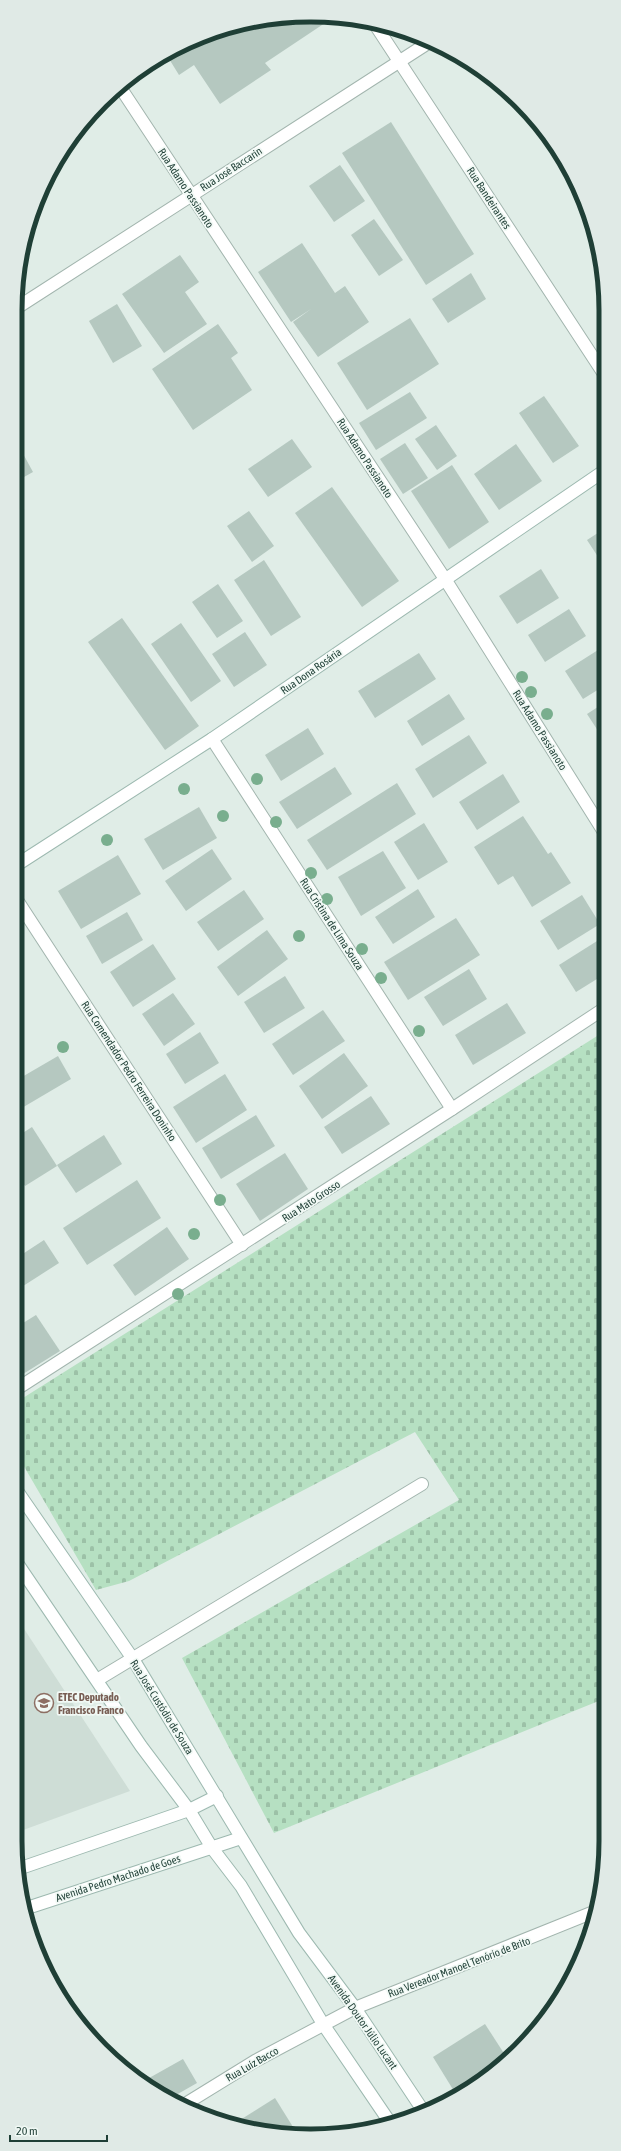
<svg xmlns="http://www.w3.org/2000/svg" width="621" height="2151" viewBox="0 0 621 2151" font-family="'Asap Condensed',sans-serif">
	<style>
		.built { fill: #ceddd6 }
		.cemetery { fill: url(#cemetery-stones) }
		.building { fill: #b5c8c0 }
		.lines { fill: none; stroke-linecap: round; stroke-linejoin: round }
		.lane-casing { stroke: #a2b5ae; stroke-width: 14 }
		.street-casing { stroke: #a2b5ae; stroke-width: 14 }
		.secondary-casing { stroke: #9db9b0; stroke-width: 14 }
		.lane { stroke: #fff; stroke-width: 12 }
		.street { stroke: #fff; stroke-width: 12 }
		.secondary { stroke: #fff; stroke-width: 12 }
		.tree { fill: #79ae8e }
		.labels { text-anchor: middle; stroke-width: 3.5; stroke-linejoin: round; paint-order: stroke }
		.street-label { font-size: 11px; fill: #1f3f36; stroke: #f1f9f5 }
		.education-label { font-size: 11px; font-weight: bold; fill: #785e54; stroke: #f1f9f5; text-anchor: start }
		.rim { fill: none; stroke: #1f3f36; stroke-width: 5 }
	</style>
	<defs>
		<pattern id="cemetery-stones" width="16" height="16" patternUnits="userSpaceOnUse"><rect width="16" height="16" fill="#b6e0c2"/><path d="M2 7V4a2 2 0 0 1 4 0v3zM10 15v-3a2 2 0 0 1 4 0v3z" fill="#9cc1a7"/></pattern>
	</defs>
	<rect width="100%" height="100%" fill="#e0ede7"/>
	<path class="built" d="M15,1615L130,1791L15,1833Z"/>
	<path class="cemetery" d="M605,1031L606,1698L274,1833L182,1658L459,1500L415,1432L129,1581L96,1590L15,1451V1403Z"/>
	<g class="building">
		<path d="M310,15L325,16L328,21L265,63L271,70L220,104L194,65L179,75L166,54L197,38L253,21Z"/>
		<path d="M391,122L474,254L426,285L342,153Z"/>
		<path d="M340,165L365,201L334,222L309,186Z"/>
		<path d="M374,219L403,260L379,276L351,235Z"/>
		<path d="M302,243L335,293L345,286L369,322L318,357L293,322L311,309L291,322L258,272Z"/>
		<path d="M180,255L199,282L185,292L207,324L164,353L122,294Z"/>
		<path d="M471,273L486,299L448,323L432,299Z"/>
		<path d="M117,304L142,346L113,363L89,321Z"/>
		<path d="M410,318L439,364L367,410L337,363Z"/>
		<path d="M218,324L238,353L231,358L252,390L193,430L152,369Z"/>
		<path d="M410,392L427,418L376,450L359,423Z"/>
		<path d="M544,396L579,446L553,463L519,413Z"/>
		<path d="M436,425L457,456L437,470L415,439Z"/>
		<path d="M15,439L33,472L15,482Z"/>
		<path d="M292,439L312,467L268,497L248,469Z"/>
		<path d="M405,443L428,478L403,494L380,459Z"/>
		<path d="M516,444L542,481L499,510L474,474Z"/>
		<path d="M452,465L489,522L449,549L411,491Z"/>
		<path d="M332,487L399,581L362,607L295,513Z"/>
		<path d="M249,511L274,546L252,562L227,526Z"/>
		<path d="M604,529V566L587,540Z"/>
		<path d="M264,560L301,617L271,636L234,580Z"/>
		<path d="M541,569L559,598L517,624L499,596Z"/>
		<path d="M218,584L243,621L217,638L192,602Z"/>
		<path d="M569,609L586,636L545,662L528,635Z"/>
		<path d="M122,618L199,726L165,750L88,642Z"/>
		<path d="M181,623L221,681L191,702L151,644Z"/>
		<path d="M245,632L267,665L234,687L212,654Z"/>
		<path d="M598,650L604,659V686L583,699L565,671Z"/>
		<path d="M419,653L436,679L375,718L358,691Z"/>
		<path d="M449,694L465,719L422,746L407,721Z"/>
		<path d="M604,703V740L587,714Z"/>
		<path d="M308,728L324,754L281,781L265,755Z"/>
		<path d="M469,735L487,763L433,798L415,769Z"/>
		<path d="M335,767L352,794L297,829L279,802Z"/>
		<path d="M503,774L520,802L477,830L459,802Z"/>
		<path d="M397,783L416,814L327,870L307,840Z"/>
		<path d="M199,807L217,838L163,870L144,839Z"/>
		<path d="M523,816L548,854L551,852L571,883L532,907L513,876L498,885L474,847Z"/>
		<path d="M424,823L448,862L418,880L394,842Z"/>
		<path d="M212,849L232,879L186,911L165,881Z"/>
		<path d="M383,851L406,888L361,916L338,877Z"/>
		<path d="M118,855L141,894L81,929L58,891Z"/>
		<path d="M418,889L435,917L393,944L375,917Z"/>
		<path d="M244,890L264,919L218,951L197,922Z"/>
		<path d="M582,895L600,924L558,950L540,921Z"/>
		<path d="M127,912L143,940L102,964L86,936Z"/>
		<path d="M456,918L480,955L408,1000L384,962Z"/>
		<path d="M267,930L288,959L238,996L217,967Z"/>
		<path d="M605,936V974L576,992L559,965Z"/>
		<path d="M153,944L176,979L133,1007L110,972Z"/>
		<path d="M469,969L487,999L443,1026L424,997Z"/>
		<path d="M285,976L305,1008L264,1033L244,1002Z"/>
		<path d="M173,993L195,1024L164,1046L142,1014Z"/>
		<path d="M507,1003L526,1033L473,1065L455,1035Z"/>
		<path d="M323,1010L345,1041L293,1075L272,1044Z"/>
		<path d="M200,1032L219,1063L185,1084L166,1054Z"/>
		<path d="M344,1053L368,1086L322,1119L299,1086Z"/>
		<path d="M58,1056L71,1079L15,1112V1081Z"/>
		<path d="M225,1074L247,1110L196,1143L173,1107Z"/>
		<path d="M371,1096L390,1124L342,1154L324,1127Z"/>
		<path d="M256,1115L275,1146L221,1179L202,1148Z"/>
		<path d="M32,1127L57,1166L25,1186L15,1171V1138Z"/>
		<path d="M104,1135L122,1164L76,1193L57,1165Z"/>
		<path d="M285,1153L308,1189L260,1221L236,1184Z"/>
		<path d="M137,1180L161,1218L87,1265L63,1228Z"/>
		<path d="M167,1227L189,1259L135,1296L113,1265Z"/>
		<path d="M44,1240L59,1263L20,1288L15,1279V1259Z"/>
		<path d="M36,1315L60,1351L15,1379V1328Z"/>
		<path d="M485,2024L507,2058L490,2075L457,2096L433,2057Z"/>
		<path d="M183,2059L197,2083L169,2099L142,2082Z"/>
		<path d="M275,2098L298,2135H291L232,2125Z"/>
	</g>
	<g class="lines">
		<g class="lane-casing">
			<path id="lane" d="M97,1680L422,1484"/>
		</g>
		<g class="street-casing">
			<g id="street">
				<path d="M374,23L604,374"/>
				<path d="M120,87L445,579L604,832"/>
				<path d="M15,309L428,43"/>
				<path d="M212,739L452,1109"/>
				<path d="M15,897L242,1245"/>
				<path d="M15,1390L452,1109L605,1008"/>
				<path d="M182,2106L255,2061L355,2008L596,1911"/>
			</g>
		</g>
		<g class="secondary-casing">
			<g id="secondary">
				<path d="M15,866L212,739L604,471"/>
				<path d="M15,1488L133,1659L299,1933L355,2008L424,2112"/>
				<path d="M15,1560L141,1746L189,1810L212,1848L241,1886L323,2024L391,2124"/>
				<path d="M18,1869L189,1810L217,1796"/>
				<path d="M24,1909L241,1838"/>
			</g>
		</g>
		<use href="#lane" class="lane"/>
		<use href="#street" class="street"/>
		<use href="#secondary" class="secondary"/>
	</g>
	<g class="tree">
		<circle cx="522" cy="677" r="6"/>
		<circle cx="531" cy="692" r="6"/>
		<circle cx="547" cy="714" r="6"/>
		<circle cx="257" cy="779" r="6"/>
		<circle cx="184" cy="789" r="6"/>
		<circle cx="223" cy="816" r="6"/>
		<circle cx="276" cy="822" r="6"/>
		<circle cx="107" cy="840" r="6"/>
		<circle cx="311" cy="873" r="6"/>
		<circle cx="327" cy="899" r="6"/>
		<circle cx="299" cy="936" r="6"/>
		<circle cx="362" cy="949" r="6"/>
		<circle cx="381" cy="978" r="6"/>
		<circle cx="419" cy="1031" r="6"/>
		<circle cx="63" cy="1047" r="6"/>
		<circle cx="220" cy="1200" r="6"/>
		<circle cx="194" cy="1234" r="6"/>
		<circle cx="178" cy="1294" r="6"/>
	</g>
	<defs>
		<g id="university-ring" transform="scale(1)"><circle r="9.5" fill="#f1f9f5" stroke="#8d6e63" stroke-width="1.5"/><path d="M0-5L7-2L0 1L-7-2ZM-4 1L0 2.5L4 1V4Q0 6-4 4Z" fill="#8d6e63"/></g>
	</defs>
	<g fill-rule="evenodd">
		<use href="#university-ring" x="44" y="1703"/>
	</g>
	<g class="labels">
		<g class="street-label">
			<text transform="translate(231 169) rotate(-33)" y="4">Rua José Baccarin</text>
			<text transform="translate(186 188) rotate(57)" y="4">Rua Adamo Passianoto</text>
			<text transform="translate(489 198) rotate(57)" y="4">Rua Bandeirantes</text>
			<text transform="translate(365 458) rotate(57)" y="4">Rua Adamo Passianoto</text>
			<text transform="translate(311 671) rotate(-35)" y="4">Rua Dona Rosária</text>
			<text transform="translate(540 730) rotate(58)" y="4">Rua Adamo Passianoto</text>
			<text transform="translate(332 924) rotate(57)" y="4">Rua Cristina de Lima Souza</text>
			<text transform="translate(129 1071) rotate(57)" y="4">Rua Comendador Pedro Ferreira Doninho</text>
			<text transform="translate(311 1201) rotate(-33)" y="4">Rua Mato Grosso</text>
			<text transform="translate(162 1707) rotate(58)" y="4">Rua José Custódio de Souza</text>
			<text transform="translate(118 1878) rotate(-18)" y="4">Avenida Pedro Machado de Goes</text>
			<text transform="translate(459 1967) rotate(-21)" y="4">Rua Vereador Manoel Tenório de Brito</text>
			<text transform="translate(363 2022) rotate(55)" y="4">Avenida Doutor Júlio Lucant</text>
			<text transform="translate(252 2064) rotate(-30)" y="4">Rua Luíz Bacco</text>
		</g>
		<g class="education-label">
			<text x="58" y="1701">ETEC Deputado<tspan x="58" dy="13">Francisco Franco</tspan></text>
		</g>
	</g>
	<path d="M0 0H621V2151H0ZM310 22H311A288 288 0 0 1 599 310V1841A288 288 0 0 1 311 2129H310A288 288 0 0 1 22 1841V310A288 288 0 0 1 310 22Z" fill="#e0eae6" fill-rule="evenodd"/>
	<path class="rim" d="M310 22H311A288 288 0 0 1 599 310V1841A288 288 0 0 1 311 2129H310A288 288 0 0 1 22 1841V310A288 288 0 0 1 310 22Z"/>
	<path d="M10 2135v6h97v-6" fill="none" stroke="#1f3f36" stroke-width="2"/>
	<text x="16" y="2135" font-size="12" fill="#1f3f36" stroke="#f1f9f5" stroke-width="3" paint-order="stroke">20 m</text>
</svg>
